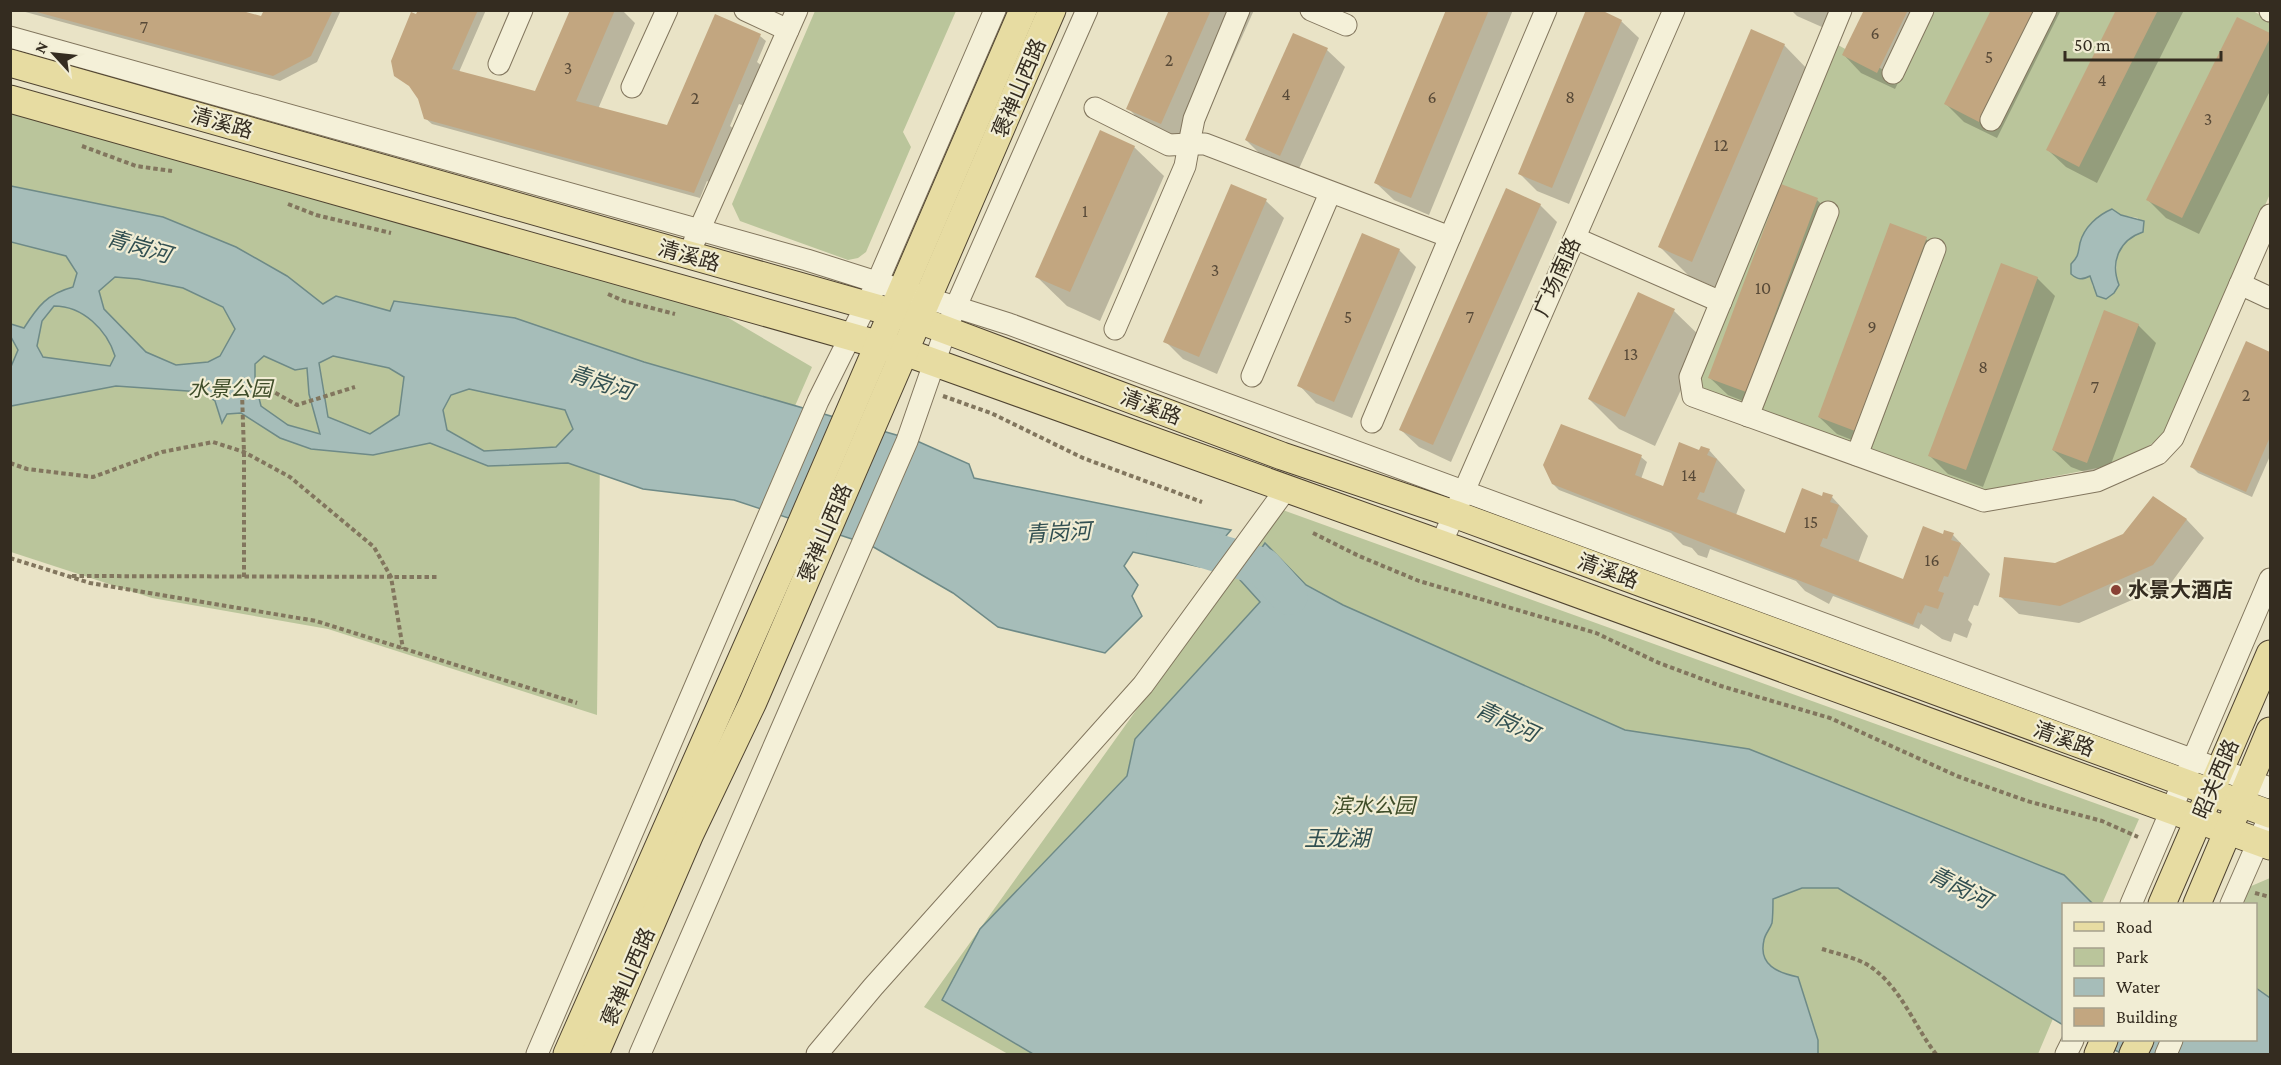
<svg xmlns="http://www.w3.org/2000/svg" width="2281" height="1065" viewBox="0 0 2281 1065" font-family="'Crimson Pro','Noto Sans SC',serif">
	<style>
		.green { fill: #bac59b; fill-rule: evenodd }
		.water { fill: #a6bdb9; stroke: #6e8a87; stroke-width: 1.5; fill-rule: evenodd }
		.shadow { fill: #0003 }
		.lines { fill: none; stroke-linecap: round; stroke-linejoin: round }
		.river { stroke: #a6bdb9; stroke-width: 38 }
		.building { fill: #c2a680 }
		.minor-casing { stroke: #82765e; stroke-width: 23 }
		.major-casing { stroke: #504431; stroke-width: 29 }
		.path { stroke: #82765e; stroke-width: 4; stroke-dasharray: 4.5 3; stroke-linecap: butt }
		.minor { stroke: #f4f0d8; stroke-width: 21 }
		.major { stroke: #e7dca2; stroke-width: 27 }
		.poi-dot { fill: #894135; stroke: #f1edd4; stroke-width: 2 }
		.labels { text-anchor: middle; stroke-width: 4.5; stroke-linejoin: round; paint-order: stroke }
		.number-label { font-size: 18px; fill: #584a38 }
		.street-label { font-size: 21px; fill: #342c20; stroke: #f1edd4 }
		.park-label { font-size: 21px; font-style: italic; fill: #3f4d29; stroke: #f1edd4 }
		.poi-label { font-size: 21px; font-weight: bold; fill: #342c20; stroke: #f1edd4; text-anchor: start }
		.water-label { font-size: 22px; font-style: italic; fill: #314f51; stroke: #f1edd4 }
	</style>
	<rect width="100%" height="100%" fill="#e9e3c6"/>
	<g class="green">
		<path d="M2251,10L2270,20V194L2163,437L2118,464L1985,490L1696,386L1838,45L1898,78L1933,11ZM2112,209L2120,215L2138,218L2133,236L2123,244L2117,255L2116,277L2119,286L2093,287L2090,276L2071,264C2082,253 2077,250 2082,239C2088,224 2100,217 2112,209Z"/>
		<path d="M815,11H956L903,132L911,147L866,252L858,258L848,260L740,221L732,204Z"/>
		<path d="M10,99L674,286L812,367L757,493L600,451L597,715L328,629L152,598L11,552Z"/>
		<path d="M1280,509L2139,819L2102,904H2064L2063,995L2038,1054H1008L924,1007Z"/>
		<path d="M2270,878V1054L2256,1040V904H2236L2242,890Z"/>
	</g>
	<g class="water">
		<path d="M11,186L163,217L236,247L287,276L323,304L336,296L390,311L394,301L515,318L644,362L917,441L969,464L974,478L1231,530L1200,567L1133,552L1124,566L1138,585L1132,596L1142,616L1105,653L998,627L953,593L870,545L734,500L643,489L568,463L488,466L430,443L373,455L311,449L280,438L241,413L227,414L222,423L215,401L202,392L116,386L11,406L10,369L18,350L11,337V324L24,328C38,306 47,294 73,287L77,273L66,256L11,242ZM115,277L138,279L183,288L223,307L235,329L220,356L208,362L176,365L146,352L104,309L99,291ZM54,306C83,306 107,330 115,356L110,366L43,357L37,346L42,321ZM264,356L295,370L307,368L309,394L320,434L288,425L261,406L255,382V364ZM333,356L389,368L404,377L399,415L370,434L328,417L319,363ZM469,389L565,410L573,429L556,447L484,451L447,430L443,410L451,395Z"/>
		<path d="M2112,209L2121,215L2144,221L2143,232C2119,240 2110,262 2119,285L2114,293L2106,299L2097,296L2090,276C2082,280 2078,280 2071,274V264C2079,256 2078,253 2080,243C2084,227 2098,215 2112,209Z"/>
		<path d="M1265,543L1306,585L1343,605L1625,730L1749,749L2064,875L2093,904H2064L2063,1025L1838,888H1802L1773,899C1773,907 1773,915 1772,923C1770,929 1765,934 1764,940C1758,965 1778,973 1798,977L1818,1040V1054H1033L942,1000L980,929L1127,776L1135,739L1260,602L1240,580Z"/>
		<path d="M2256,988L2270,998V1054H2123L2093,1040H2256Z"/>
	</g>
	<g class="shadow">
		<path d="M18,10H234L262,18L265,10H341L317,62L280,81Z"/>
		<path d="M420,10H486L459,72L536,93L571,10H622L635,23L598,109L668,127L760,36L766,41L757,62L762,66L744,106L739,104L730,126L734,129L711,183L707,181L700,198L432,124L425,118L417,16Z"/>
		<path d="M1171,10H1254L1190,153L1157,138L1128,108Z"/>
		<path d="M1447,10H1513L1429,215L1394,200L1376,183Z"/>
		<path d="M1791,10H1839L1831,31L1797,16Z"/>
		<path d="M1866,10H1934L1895,89L1861,73L1844,55Z"/>
		<path d="M1992,10H2061L1997,138L1964,122L1946,104Z"/>
		<path d="M2118,10H2184L2097,183L2066,167L2048,150Z"/>
		<path d="M2238,19L2270,35V91L2199,234L2166,218L2148,200Z"/>
		<path d="M1621,21L1639,38L1569,204L1537,191L1519,173Z"/>
		<path d="M1294,35L1327,50L1345,67L1297,173L1264,158L1246,140Z"/>
		<path d="M1784,45L1813,75L1722,290L1689,276L1660,247Z"/>
		<path d="M1134,147L1164,176L1100,321L1067,306L1037,277Z"/>
		<path d="M1232,186L1266,201L1284,218L1217,374L1183,359L1165,341Z"/>
		<path d="M1817,200L1835,217L1763,409L1728,395L1710,378Z"/>
		<path d="M1540,205L1557,222L1451,462L1419,447L1401,430Z"/>
		<path d="M1926,239L1944,256L1872,448L1837,434L1819,417Z"/>
		<path d="M1399,250L1416,267L1352,418L1316,403L1299,385Z"/>
		<path d="M2037,278L2055,296L1983,487L1948,474L1930,456Z"/>
		<path d="M1674,311L1704,340L1655,446L1619,429L1589,399Z"/>
		<path d="M2138,325L2156,343L2105,480L2071,467L2053,450Z"/>
		<path d="M2247,343L2270,354V456L2252,497L2198,473L2192,467Z"/>
		<path d="M1709,450L1745,490L1736,515L1786,535L1823,498L1832,497L1868,536L1858,563L1904,581L1944,536L1953,535L1990,574L1978,606L1974,605L1968,620L1972,624L1967,638L1954,633L1951,642L1942,639L1921,624L1919,629L1833,596L1829,604L1805,591L1796,581L1710,549L1707,558L1698,555L1692,548L1683,545L1671,533L1559,490L1553,484L1641,457L1647,462L1641,479L1664,487L1700,452Z"/>
		<path d="M2153,498L2187,520L2204,538L2171,583L2079,623L2019,614L2001,597L2055,565L2124,535Z"/>
	</g>
	<g class="lines">
		<path class="river" d="M1165,537L1263,567L1289,596"/>
	</g>
	<g class="building">
		<path d="M239,10L261,16L264,10H333L311,56L273,76L33,11Z"/>
		<path d="M418,10H478L452,69L535,91L570,10H615L576,101L667,125L715,14L761,34L694,193L424,119L418,99L409,86L394,76L391,61L411,12L416,14Z"/>
		<path d="M1169,10H1211L1161,124L1126,109Z"/>
		<path d="M1446,10H1489L1411,198L1374,183Z"/>
		<path d="M1586,10H1601L1622,20L1552,188L1518,174Z"/>
		<path d="M1864,10H1908L1877,73L1842,55Z"/>
		<path d="M1991,10H2035L1979,122L1944,104Z"/>
		<path d="M2116,10H2158L2079,167L2046,150Z"/>
		<path d="M2237,17L2270,33V38L2182,218L2146,200Z"/>
		<path d="M1751,29L1785,44L1692,262L1658,247Z"/>
		<path d="M1293,33L1328,48L1280,156L1245,140Z"/>
		<path d="M1100,130L1135,146L1070,292L1035,277Z"/>
		<path d="M1231,184L1267,199L1199,357L1163,342Z"/>
		<path d="M1781,184L1818,198L1746,392L1708,378Z"/>
		<path d="M1506,188L1541,204L1433,445L1399,430Z"/>
		<path d="M1890,223L1927,237L1855,431L1818,417Z"/>
		<path d="M1362,233L1400,249L1334,402L1297,386Z"/>
		<path d="M2001,263L2038,277L1966,470L1928,456Z"/>
		<path d="M1638,292L1675,309L1625,417L1588,399Z"/>
		<path d="M2104,310L2139,324L2087,463L2052,450Z"/>
		<path d="M2246,341L2270,352V437L2246,492L2190,467Z"/>
		<path d="M1561,424L1642,455L1635,475L1663,486L1679,442L1699,450L1701,446L1710,449L1707,455L1717,459L1704,493L1700,492L1697,499L1785,533L1802,488L1822,496L1823,492L1833,495L1830,502L1839,505L1827,539L1823,538L1820,546L1903,579L1923,526L1943,534L1944,530L1954,533L1951,540L1961,543L1948,577L1944,576L1938,591L1944,593L1938,609L1925,605L1921,614L1918,612L1913,625L1552,484L1543,465Z"/>
		<path d="M2153,496L2187,519L2153,565L2060,606L1999,597L2004,557L2055,563L2123,534Z"/>
	</g>
	<g class="lines">
		<g class="minor-casing">
			<g id="minor">
				<path d="M745,10L788,30"/>
				<path d="M1239,10L1194,119L1189,144H1205L1450,237L1546,10"/>
				<path d="M1311,10L1346,25"/>
				<path d="M1841,10L1690,377L1693,396L1984,501L2097,481L2158,454L2173,438L2270,215"/>
				<path d="M2270,10V11"/>
				<path d="M10,37L807,260L1009,324L2270,788"/>
				<path d="M499,64L522,10"/>
				<path d="M1893,73L1923,10"/>
				<path d="M632,87L667,10"/>
				<path d="M1095,108L1169,145L1189,144L1185,166L1115,329"/>
				<path d="M1991,120L2046,10"/>
				<path d="M1575,238L1721,302"/>
				<path d="M694,242L797,10"/>
				<path d="M2240,284L2270,298"/>
				<path d="M1252,376L1330,193"/>
				<path d="M1748,416L1828,212"/>
				<path d="M1372,422L1450,237"/>
				<path d="M1857,455L1935,249"/>
				<path d="M1441,544L1674,10"/>
				<path d="M2131,904L2270,579"/>
				<path d="M2231,904L2270,815"/>
				<path d="M537,1054L818,401L877,283L995,10"/>
				<path d="M640,1054L907,441L946,329L1087,10"/>
				<path d="M817,1054L873,987L1143,685L1286,489"/>
				<path d="M2066,1054L2073,1040"/>
				<path d="M2166,1054L2172,1040"/>
			</g>
		</g>
		<g class="major-casing">
			<g id="major">
				<path d="M10,63L919,320L1282,456L1454,514L2270,814"/>
				<path d="M10,99L905,352L1441,544L2270,846"/>
				<path d="M2162,904L2270,654"/>
				<path d="M2197,904L2270,731"/>
				<path d="M567,1054L795,538L1023,10"/>
				<path d="M595,1054L690,834L753,702L1052,10"/>
				<path d="M2098,1054L2104,1040"/>
				<path d="M2133,1054L2140,1040"/>
			</g>
		</g>
		<g class="path">
			<path d="M82,146L136,166L172,171"/>
			<path d="M288,204L316,215L391,233"/>
			<path d="M608,294L624,301L675,314"/>
			<path d="M943,396L991,413L1083,458L1202,502"/>
			<path d="M10,463L27,469L93,477L162,452L213,442L244,452L290,477L374,547L391,577L403,649"/>
			<path d="M1313,533L1359,556L1419,581L1596,633L1659,663L1721,686L1830,718L1957,776L2027,801L2102,821L2138,837"/>
			<path d="M10,558L90,583L316,621L577,703"/>
			<path d="M72,576L438,577"/>
			<path d="M244,577V452L242,393L274,392L297,405L355,387"/>
			<path d="M2255,893L2270,897"/>
			<path d="M1822,949C1838,954 1858,958 1871,967C1902,989 1914,1026 1936,1054"/>
		</g>
		<use href="#minor" class="minor"/>
		<use href="#major" class="major"/>
	</g>
	<circle class="poi-dot" cx="2116" cy="590" r="6"/>
	<g class="labels">
		<g class="number-label">
			<text x="144" y="33">7</text>
			<text x="1875" y="39">6</text>
			<text x="1989" y="63">5</text>
			<text x="1169" y="66">2</text>
			<text x="568" y="74">3</text>
			<text x="2102" y="86">4</text>
			<text x="1286" y="100">4</text>
			<text x="1432" y="103">6</text>
			<text x="1570" y="103">8</text>
			<text x="695" y="104">2</text>
			<text x="2208" y="125">3</text>
			<text x="1721" y="151">12</text>
			<text x="1085" y="217">1</text>
			<text x="1215" y="276">3</text>
			<text x="1763" y="294">10</text>
			<text x="1348" y="323">5</text>
			<text x="1470" y="323">7</text>
			<text x="1872" y="333">9</text>
			<text x="1631" y="360">13</text>
			<text x="1983" y="373">8</text>
			<text x="2095" y="393">7</text>
			<text x="2246" y="401">2</text>
			<text x="1689" y="481">14</text>
			<text x="1811" y="528">15</text>
			<text x="1932" y="566">16</text>
		</g>
		<g class="street-label">
			<text transform="translate(1019 88) rotate(-67)" y="7">褒禅山西路</text>
			<text transform="translate(222 123) rotate(16)" y="7">清溪路</text>
			<text transform="translate(689 256) rotate(16)" y="7">清溪路</text>
			<text transform="translate(1557 277) rotate(-66)" y="7">广场南路</text>
			<text transform="translate(1151 407) rotate(21)" y="7">清溪路</text>
			<text transform="translate(825 533) rotate(-67)" y="7">褒禅山西路</text>
			<text transform="translate(1608 571) rotate(20)" y="7">清溪路</text>
			<text transform="translate(2064 739) rotate(20)" y="7">清溪路</text>
			<text transform="translate(2216 779) rotate(-67)" y="7">昭关西路</text>
			<text transform="translate(628 977) rotate(-67)" y="7">褒禅山西路</text>
		</g>
		<g class="park-label">
			<text x="230" y="396">水景公园</text>
			<text x="1373" y="813">滨水公园</text>
		</g>
		<g class="poi-label">
			<text x="2128" y="597">水景大酒店</text>
		</g>
		<g class="water-label">
			<text transform="translate(139 246) rotate(16)" y="8">青岗河</text>
			<text transform="translate(601 382) rotate(18)" y="8">青岗河</text>
			<text transform="translate(1058 532) rotate(-3)" y="8">青岗河</text>
			<text transform="translate(1507 721) rotate(25)" y="8">青岗河</text>
			<text x="1337" y="846">玉龙湖</text>
			<text transform="translate(1960 887) rotate(27)" y="8">青岗河</text>
		</g>
	</g>
	<rect width="2281" height="1065" fill="none" stroke="#342c20" stroke-width="24"/>
	<rect x="2062" y="903" width="195" height="138" fill="#f1edd4" stroke="#a5a08c" stroke-width="1.5"/>
	<rect x="2074" y="922" width="30" height="9" fill="#e7dca2" stroke="#a5a08c" stroke-width="1.5"/>
	<text x="2116" y="933" font-size="18" fill="#342c20">Road</text>
	<rect x="2074" y="948" width="30" height="18" fill="#bac59b" stroke="#a5a08c" stroke-width="1.5"/>
	<text x="2116" y="963" font-size="18" fill="#342c20">Park</text>
	<rect x="2074" y="978" width="30" height="18" fill="#a6bdb9" stroke="#a5a08c" stroke-width="1.5"/>
	<text x="2116" y="993" font-size="18" fill="#342c20">Water</text>
	<rect x="2074" y="1008" width="30" height="18" fill="#c2a680" stroke="#a5a08c" stroke-width="1.5"/>
	<text x="2116" y="1023" font-size="18" fill="#342c20">Building</text>
	<g transform="translate(54 54) rotate(297)" stroke="#f1edd4" stroke-width="4.5" paint-order="stroke">
	<path d="M0-4.5L10 22L0 15L-10 22Z" fill="#342c20"/>
	<text y="-9" font-size="16" font-weight="bold" text-anchor="middle" fill="#342c20">N</text>
	</g>
	<path d="M2065 51v9h156v-9" fill="none" stroke="#342c20" stroke-width="3"/>
	<text x="2074" y="51" font-size="18" fill="#342c20" stroke="#f1edd4" stroke-width="4.5" paint-order="stroke">50 m</text>
</svg>
